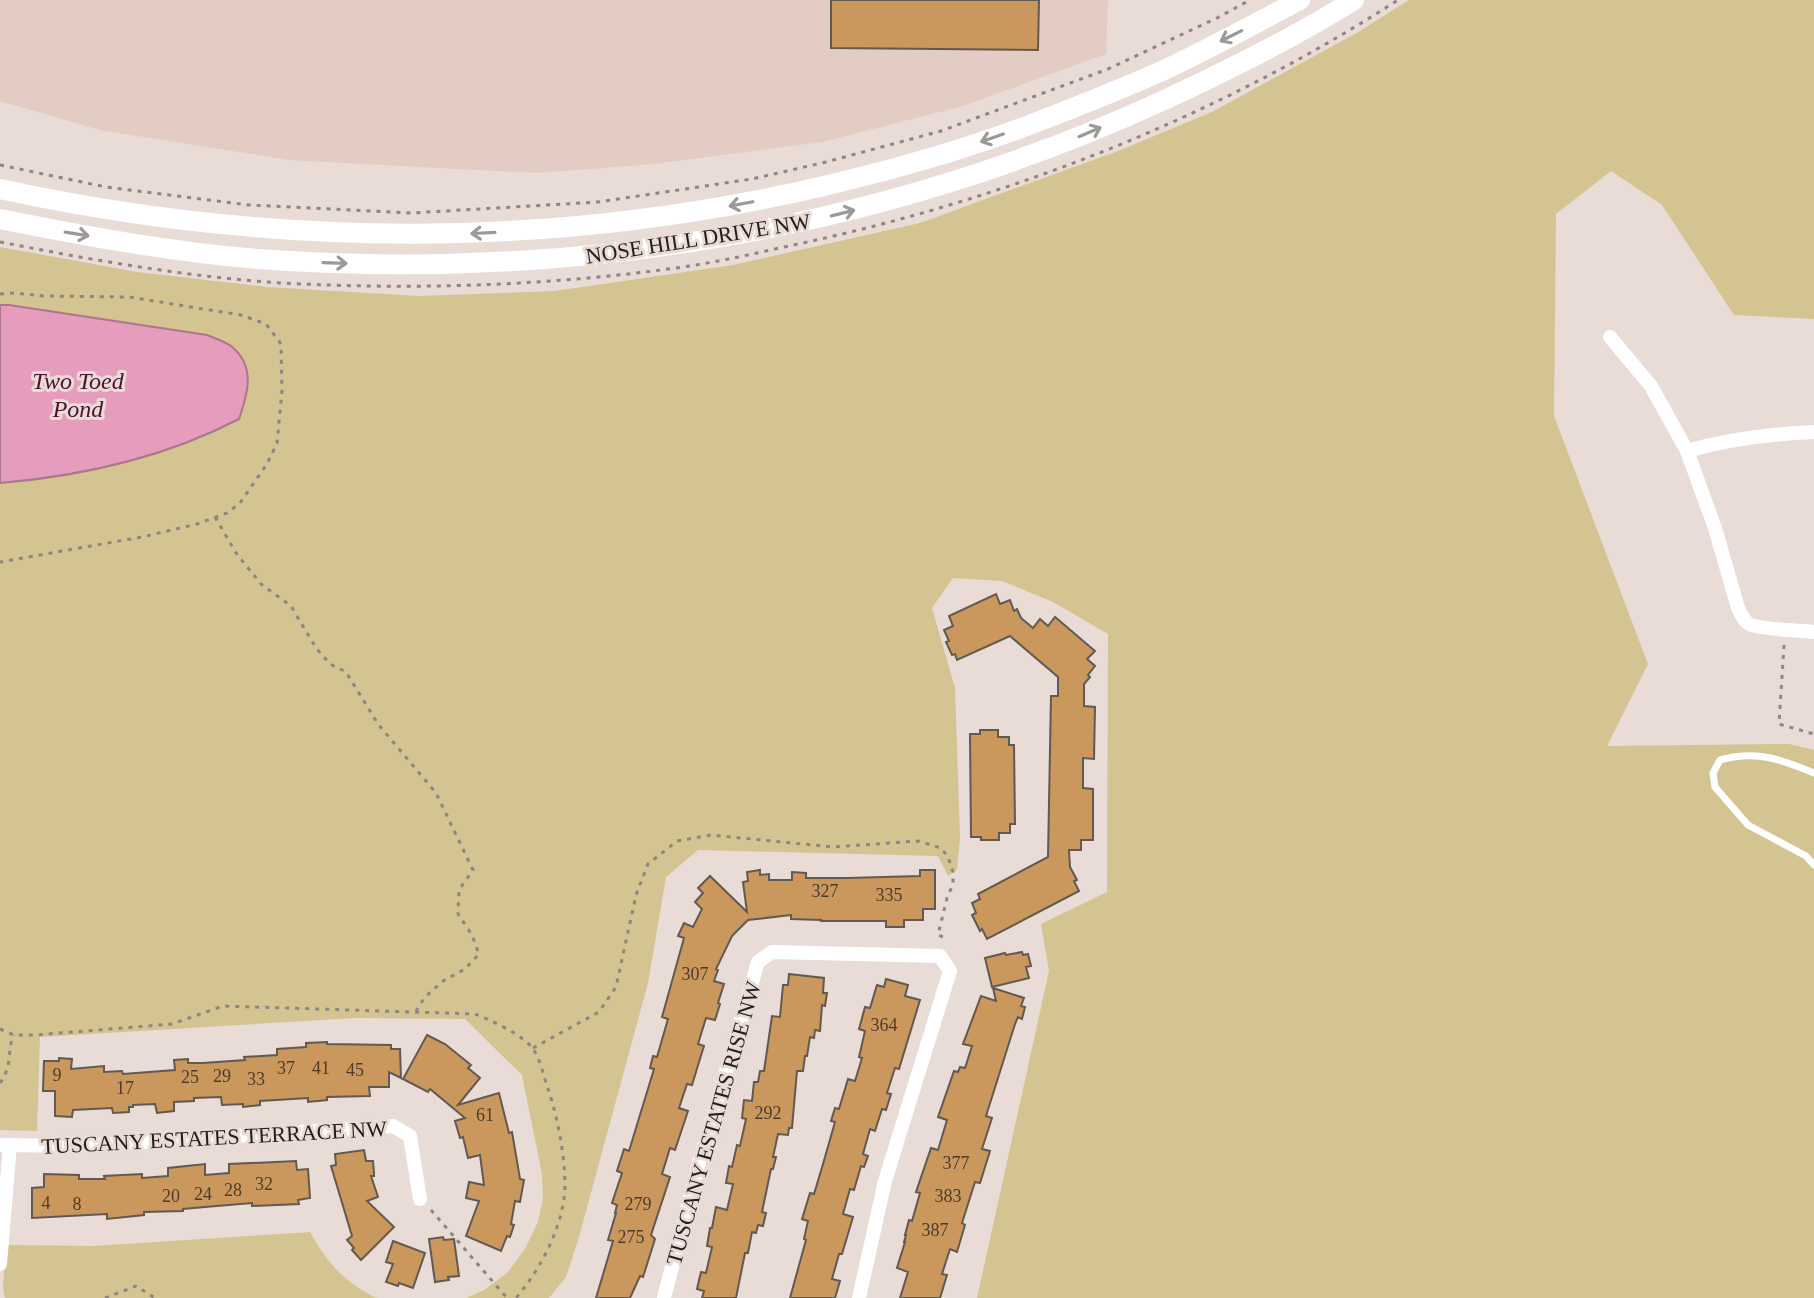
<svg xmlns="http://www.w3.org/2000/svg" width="1814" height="1298" viewBox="0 0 1814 1298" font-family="Georgia,serif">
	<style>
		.built { fill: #e2ccc4 }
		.green { fill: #d3c491 }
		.water { fill: #e69cbd; stroke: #ac768d; stroke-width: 2 }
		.building { fill: #ca975d; stroke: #625950; stroke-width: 2 }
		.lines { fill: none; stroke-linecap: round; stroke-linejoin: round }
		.path { stroke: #8f8581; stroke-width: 3; stroke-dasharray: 4 6; stroke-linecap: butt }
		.lane { stroke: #fff; stroke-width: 7 }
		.street { stroke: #fff; stroke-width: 14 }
		.secondary { stroke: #fff; stroke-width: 20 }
		.oneway { stroke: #9c9a99 }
		.labels { text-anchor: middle; stroke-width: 6; stroke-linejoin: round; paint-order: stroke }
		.number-label { font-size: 18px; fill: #4d3c2c }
		.street-label { font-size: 22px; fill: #231e1c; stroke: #e9dbd5 }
		.water-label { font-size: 24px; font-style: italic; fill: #4f0f32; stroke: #e9dbd5 }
	</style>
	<rect width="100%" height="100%" fill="#e9dbd5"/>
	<path class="built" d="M0,0H1108L1106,54L963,106L822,142L654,164L536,173L289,160L100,130L0,101Z"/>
	<g class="green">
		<path d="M1409,0H1814V319L1734,315L1662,205L1611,171L1556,214L1554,416L1648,664L1607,746L1789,744L1814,750V1298H977L1049,971L1041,924L1107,892L1108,634L1053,602L1002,581L953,578L932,608L955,688L960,838L957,870L948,876L938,856L698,850L666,877L648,983L579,1237L566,1277L549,1298H466L484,1290L507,1273L525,1249L538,1222L543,1198L542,1174L522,1075L465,1019L355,1018L40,1037L37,1131L0,1130V247L137,272L267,287L419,296L555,291L733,265L920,223L1118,151L1212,112L1355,34Z"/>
		<path d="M310,1232C328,1264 344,1282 377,1298H5L3,1288L6,1245L94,1246Z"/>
	</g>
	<path class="water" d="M0,305H9L207,335C214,338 224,341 231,346C256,366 248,393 239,419C166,457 82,476 0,483Z"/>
	<g class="building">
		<path d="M831,0H1039L1038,50L831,48Z"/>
		<path d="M996,594L1000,604L1010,600L1014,611L1017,609L1021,618L1033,628L1040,619L1048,626L1055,617L1095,651L1087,659L1095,666L1088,675L1090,677L1084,684V706L1095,707L1094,759L1083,758V788L1093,789V840H1081V850H1069L1070,867L1077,880L1074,881L1079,891L987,939L982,929L980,931L972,915L976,913L972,903L980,899L978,894L1048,857L1051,696H1058V677L1010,636L957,660L955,654L952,655L946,642L949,641L944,630L953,626L949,616Z"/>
		<path d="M980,730H998V737H1009V745H1014L1015,824H1010V833H999V840H981V837H971L970,734H980Z"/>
		<path d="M760,870V875L769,874V880H792V872L806,873V878H847L920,876V870H935V909H923V920H904V927H886V921H821V920L791,919V915L748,920L732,936L716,969L718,970L714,981L724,984L718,1003L720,1004L715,1020L706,1018L698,1044L704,1046L699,1062L692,1085L687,1084L679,1108L688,1111L675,1150L670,1148L662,1174L670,1177L651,1235L655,1239L643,1277L640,1276L630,1298H596L613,1241L608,1240L616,1213H615L617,1205L612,1203L622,1173L617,1171L624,1149L629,1151L654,1069L650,1068L653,1056L657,1057L668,1019L662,1017L684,938L678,936L684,923L693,927L702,909L695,902L703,893L698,888L710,876L747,912L743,882L748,881L747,872Z"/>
		<path d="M1022,952L1023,955L1028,954L1031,966L1026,967L1029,978L992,987L985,958L1005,953L1006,955Z"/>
		<path d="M789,974L824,978L823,993H827L825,1006L822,1005L820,1031L815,1030L814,1038L810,1037L807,1056H805L803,1071H797L792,1128H789L788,1135L778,1134L773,1157H776L773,1169H771L762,1212L766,1213L763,1226L758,1225L756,1233L752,1232L748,1253H745L736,1298H702L704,1291L697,1289L701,1272L706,1273L712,1247L707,1246L710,1228H712L716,1207L727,1210L733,1184L726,1183L729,1166L732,1167L737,1145L740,1146L746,1119L742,1118L744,1100L752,1101L754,1082H758L760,1071H764L772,1016L780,1017L783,985H788Z"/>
		<path d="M886,979L908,985L905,996L920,1000L899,1069L895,1068L887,1093L891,1094L886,1110L882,1109L875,1131L870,1129L863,1154L868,1156L864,1167L861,1166L854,1190L850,1189L843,1214L853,1217L842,1254H839L832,1279L840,1281L835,1298H790L806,1240L804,1239L808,1221L802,1219L810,1193L814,1194L823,1164L835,1122L831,1121L835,1108L839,1109L848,1079L855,1081L862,1058L859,1057L865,1031L859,1029L865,1007L870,1008L877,985L884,987Z"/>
		<path d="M993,988L1024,998L1021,1006L1025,1007L1022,1019L1018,1017L1015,1024L986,1116L992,1118L982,1149L990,1151L980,1183L975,1182L962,1223L965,1225L957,1252L950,1249L942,1274L947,1275L940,1298H900L908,1272L897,1268L905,1242H904L906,1235H905L909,1220L912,1221L920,1193L916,1192L931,1148L938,1150L947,1120L938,1117L954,1071L958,1072L960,1067L965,1068L972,1046L963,1044L981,996L996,1001Z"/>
		<path d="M427,1035L445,1044L471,1065L468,1068L480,1078L458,1105L499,1093L509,1133L512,1132L520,1179L524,1180L520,1202L515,1201L511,1224L514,1225L510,1237L507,1236L501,1251L466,1236L479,1201L466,1198L469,1182L484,1185L480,1155L468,1158L463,1137L460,1138L455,1121L465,1118L430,1089L428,1092L403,1079Z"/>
		<path d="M327,1042V1044L391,1045V1049H400L401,1078L389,1072V1087H369L370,1096L327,1097V1100L308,1102V1098L260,1101V1105L243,1107V1104L222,1105L221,1097L194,1098V1101L174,1102V1111L157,1113L155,1104L133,1105V1107H129V1112L113,1113L112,1108L73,1110L72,1117L55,1116V1091H43L44,1061H59V1058L72,1059L71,1069L104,1066V1072L122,1071L123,1074L175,1070L174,1060L188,1059V1063H203L245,1060L244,1057L277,1055V1049L306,1047V1043Z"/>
		<path d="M364,1150L366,1161H373L374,1173V1176H371L378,1197L367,1201L394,1227L361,1260L352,1250L354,1248L347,1240L352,1236L331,1166L336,1165L335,1154Z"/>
		<path d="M296,1161L297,1170L308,1169L310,1198L298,1200L299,1204L252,1206V1203L205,1207L183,1209V1211L144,1212V1215L107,1219V1214L32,1218V1188L44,1187V1174L79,1175V1179H105L104,1176L142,1174V1178L168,1176V1168L205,1164V1175L229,1173V1164Z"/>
		<path d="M443,1237L444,1240L454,1239L459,1276L448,1277L449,1280L435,1282L429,1239Z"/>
		<path d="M393,1241L425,1253L413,1288L399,1283L398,1286L386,1282L393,1264L386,1262Z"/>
	</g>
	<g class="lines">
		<g class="path">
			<path d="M0,165L106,187L249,205L411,213L598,202L752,179L826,162L941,131L1108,69L1217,18L1250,0"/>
			<path d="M0,242C93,260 187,277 282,283C414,290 545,286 676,268C713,263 748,255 784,247C1001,202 1212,120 1398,0"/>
			<path d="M0,294L15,293L44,296L129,297L241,315L266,324L281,344L282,391L277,443L267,464L240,503L227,513L197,524L142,537L0,562"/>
			<path d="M215,517L236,553L261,584L291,606L316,648L330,664L346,672L378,724L436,793L473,870L459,890L458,914L472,935L479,954L465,969L443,981L425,997L416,1011"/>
			<path d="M1784,645L1779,724L1814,734"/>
			<path d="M0,1029L14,1035H35L172,1024L223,1006L475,1014C490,1020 524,1035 533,1049C540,1058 544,1078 548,1089C558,1117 568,1170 564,1199C559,1234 539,1271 516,1298"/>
			<path d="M533,1048L599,1012L616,987L636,895L648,864L677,841L711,835L833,847L918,841L941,848L948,857L953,872V884L947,898L938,935L946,938"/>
			<path d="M0,1083C14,1063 6,1051 14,1035"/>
			<path d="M431,1210L507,1298"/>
			<path d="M105,1298L136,1286L155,1298"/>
		</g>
		<path class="lane" d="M1814,773C1780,759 1757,750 1720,760L1713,773L1715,787L1748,825L1806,856L1814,865"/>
		<g class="street">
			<path d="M1610,337L1651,386L1687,451"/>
			<path d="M1814,432C1770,434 1729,439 1687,451L1715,528L1738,608C1741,614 1743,620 1749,624C1762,630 1798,630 1814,632"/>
			<path d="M0,1145L79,1146L393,1126L410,1136L420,1199"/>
			<path d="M0,1264L10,1145"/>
			<path d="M664,1298L698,1166L758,962L772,952L940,956L950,971L885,1181L859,1298"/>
		</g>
		<g class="secondary">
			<path d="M0,189C272,248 552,250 824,186C896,169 968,149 1037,122C1079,106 1121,89 1162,71C1209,49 1254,24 1300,0"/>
			<path d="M0,219C85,236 172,252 258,259C569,282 877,231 1160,102C1227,71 1292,39 1354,0"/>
		</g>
	</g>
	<defs><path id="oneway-shaft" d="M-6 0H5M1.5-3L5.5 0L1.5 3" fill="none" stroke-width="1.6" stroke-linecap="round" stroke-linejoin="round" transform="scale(2)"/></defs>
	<g class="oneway">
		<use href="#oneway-shaft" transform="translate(1231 36) rotate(153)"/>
		<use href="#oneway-shaft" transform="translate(1090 132) rotate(-23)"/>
		<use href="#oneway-shaft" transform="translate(992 138) rotate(161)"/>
		<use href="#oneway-shaft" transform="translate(741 204) rotate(169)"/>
		<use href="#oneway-shaft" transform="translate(843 213) rotate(-14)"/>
		<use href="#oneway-shaft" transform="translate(483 233) rotate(177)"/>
		<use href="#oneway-shaft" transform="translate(77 234) rotate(9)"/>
		<use href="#oneway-shaft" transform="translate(335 263) rotate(2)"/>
	</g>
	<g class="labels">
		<g class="number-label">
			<text x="825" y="897">327</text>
			<text x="889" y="901">335</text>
			<text x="695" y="980">307</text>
			<text x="884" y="1031">364</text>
			<text x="286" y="1074">37</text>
			<text x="321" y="1074">41</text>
			<text x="355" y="1076">45</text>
			<text x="57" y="1081">9</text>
			<text x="222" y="1082">29</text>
			<text x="190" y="1083">25</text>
			<text x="256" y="1085">33</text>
			<text x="125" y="1094">17</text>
			<text x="768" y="1119">292</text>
			<text x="485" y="1121">61</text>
			<text x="956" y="1169">377</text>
			<text x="264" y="1190">32</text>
			<text x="233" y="1196">28</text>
			<text x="203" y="1200">24</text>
			<text x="171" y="1202">20</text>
			<text x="948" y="1202">383</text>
			<text x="46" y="1209">4</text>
			<text x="77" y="1210">8</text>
			<text x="638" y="1210">279</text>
			<text x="935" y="1236">387</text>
			<text x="631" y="1243">275</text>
		</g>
		<g class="street-label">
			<text transform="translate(698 238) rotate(-9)" y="8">NOSE HILL DRIVE NW</text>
			<text transform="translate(713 1123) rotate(-74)" y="8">TUSCANY ESTATES RISE NW</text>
			<text transform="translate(214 1137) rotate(-3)" y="8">TUSCANY ESTATES TERRACE NW</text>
		</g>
		<g class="water-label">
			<text x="78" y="389">Two Toed<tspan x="78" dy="28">Pond</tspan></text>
		</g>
	</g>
</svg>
